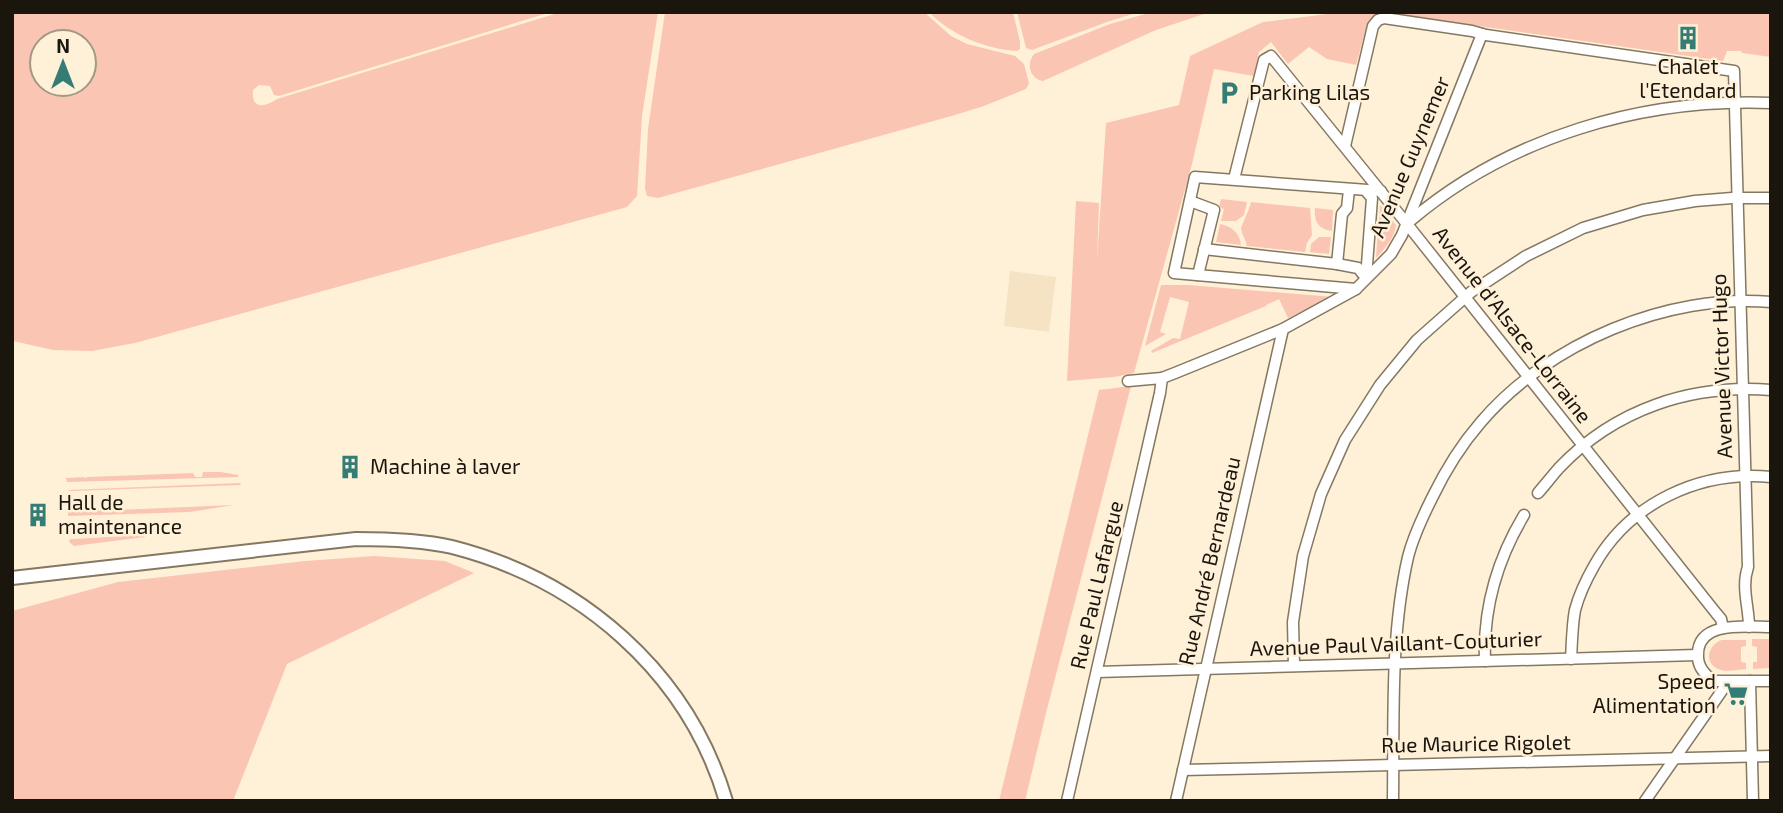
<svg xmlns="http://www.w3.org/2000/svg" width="1783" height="813" viewBox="0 0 1783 813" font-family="'Exo 2',sans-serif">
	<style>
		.built { fill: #f5e3c4 }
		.green { fill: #fbc5b3; fill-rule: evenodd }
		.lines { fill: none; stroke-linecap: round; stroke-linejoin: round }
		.minor-casing { stroke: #847862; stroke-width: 13 }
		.major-casing { stroke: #847862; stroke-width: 16 }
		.minor { stroke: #fff; stroke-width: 10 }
		.major { stroke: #fff; stroke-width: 12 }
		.labels { text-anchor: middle; stroke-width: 5; stroke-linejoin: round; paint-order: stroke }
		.poi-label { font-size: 21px; fill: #1a150d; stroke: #fff0d8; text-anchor: start }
		.street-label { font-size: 21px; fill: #1a150d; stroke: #fff0d8 }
	</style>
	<rect width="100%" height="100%" fill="#fff0d8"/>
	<path class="built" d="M1010,271L1056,277L1049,332L1004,326Z"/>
	<g class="green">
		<path d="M12,12H551L279,96L274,95L270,86L259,85L253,90C251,109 264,108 277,99L561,12H658L642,116L637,196L627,207L135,343L92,351L53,350L13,341ZM42,42H84V84H42Z"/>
		<path d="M665,12H924L951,36L967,44L1015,56L1024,64L1029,83L1026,89L984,106L955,115L658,198L647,196L645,189L648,129Z"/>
		<path d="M929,12H1013L1020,42V49L1017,51C985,49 951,35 929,12Z"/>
		<path d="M1017,12H1139L1107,22L1032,50L1026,48Z"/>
		<path d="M1152,12H1210L1156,30L1043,81C1030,79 1026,64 1034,54L1110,24Z"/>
		<path d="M1343,12H1381L1368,21L1356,65L1327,59L1309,47L1288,64L1271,42L1259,52L1254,76L1214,69L1192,164L1134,373L1114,377L1067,381L1076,201L1099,203L1097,260L1106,123L1179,105L1190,56L1263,22Z"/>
		<path d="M1382,12H1771V57L1742,53L1741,51H1727L1723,61Z"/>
		<path d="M1221,199L1247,202L1244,215L1236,221H1221L1224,209L1219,207Z"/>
		<path d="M1251,202L1310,208L1312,235L1307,243L1305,252L1247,246C1246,240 1242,235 1241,229C1241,227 1250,208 1251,202Z"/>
		<path d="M1380,205L1396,225C1395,237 1384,250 1376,258Z"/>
		<path d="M1315,208L1333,210L1332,231C1318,229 1314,222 1315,208Z"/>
		<path d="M1220,224C1231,226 1240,233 1241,245L1216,242Z"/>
		<path d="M1319,237H1331L1329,254L1310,252L1311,244Z"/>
		<path d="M1161,285H1188L1333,297L1288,318L1279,299L1266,305V306L1152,353L1151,351L1173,338L1180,339L1189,302L1170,297L1160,332L1166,334L1145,346Z"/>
		<path d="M1131,386L1046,713L1025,801H999L1099,390Z"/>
		<path d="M203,472H221L238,475V477L67,482L66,478L84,477V478L88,477L193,473L195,477H202Z"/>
		<path d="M240,483L241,485L71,491L67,490Z"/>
		<path d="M234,505L190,512L68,516V512Z"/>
		<path d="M144,535L145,537L74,546L69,542L70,539H74Z"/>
		<path d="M374,556L445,561L474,573L287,664L233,801H12V611L118,582L305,561Z"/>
		<path d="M1752,639H1771V668L1753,669V662H1757V647L1752,646Z"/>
		<path d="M1722,640H1746V646L1741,647V662L1746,663V669C1738,670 1724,673 1716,668C1703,659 1710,644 1722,640Z"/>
	</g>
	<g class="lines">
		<g class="minor-casing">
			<g id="minor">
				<path d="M1345,146L1373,26L1378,20L1384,18L1472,31L1486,35L1734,71L1748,567C1741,587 1749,607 1749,627"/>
				<path d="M1234,179L1264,60L1271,56L1407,224L1716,613L1721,619L1723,628"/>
				<path d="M1366,191L1372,198L1366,278"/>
				<path d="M1190,201L1214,210L1198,275"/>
				<path d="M1410,221C1509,137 1642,98 1771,103"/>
				<path d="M1204,249L1337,264L1358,268L1366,278"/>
				<path d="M1337,264L1342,214L1347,208L1349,190"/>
				<path d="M1356,289L1174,273L1195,177L1381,191"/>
				<path d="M1128,381L1162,378L1175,373L1283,329L1356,289L1391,254L1402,235L1482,34"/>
				<path d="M1538,493C1545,485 1552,476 1559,468C1615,409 1691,384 1771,390"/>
				<path d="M1771,627C1748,627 1698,620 1698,654C1697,666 1705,675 1714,681H1771"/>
				<path d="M1571,659C1572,643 1572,626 1575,610C1579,595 1586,580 1594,566C1629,503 1700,470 1771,477"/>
				<path d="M1485,661C1483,609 1497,560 1524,515"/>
				<path d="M1294,666L1293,622L1303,556L1321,494L1345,440L1380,385L1417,340L1471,292L1526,256L1583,228L1643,210L1695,201L1732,198H1771"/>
				<path d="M1097,672L1697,655"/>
				<path d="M1750,681L1753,801"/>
				<path d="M1183,770L1771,756"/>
				<path d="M1067,801L1160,393L1162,378"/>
				<path d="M1176,801L1283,329"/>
				<path d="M1393,801C1394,720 1390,636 1408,557C1413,537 1423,516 1432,498C1445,471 1461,445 1481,422C1548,343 1668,293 1771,302"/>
				<path d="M1645,801L1728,682"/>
			</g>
		</g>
		<g class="major-casing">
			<path id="major" d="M12,578L356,539C388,539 421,540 452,547C581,580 688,672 726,801"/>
		</g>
		<use href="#minor" class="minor"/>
		<use href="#major" class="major"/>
	</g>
	<defs>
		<g id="building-bare" transform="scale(1.89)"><path d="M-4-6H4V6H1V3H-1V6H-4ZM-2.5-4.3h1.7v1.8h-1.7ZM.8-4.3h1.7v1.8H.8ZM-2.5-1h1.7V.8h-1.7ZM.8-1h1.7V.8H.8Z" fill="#347c76" stroke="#fff0d8" stroke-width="2.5" paint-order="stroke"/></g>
		<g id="parking-bare" transform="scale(1.89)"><path d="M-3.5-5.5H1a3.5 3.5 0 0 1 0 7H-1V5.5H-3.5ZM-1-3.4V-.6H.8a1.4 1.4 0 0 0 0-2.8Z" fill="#347c76" stroke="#fff0d8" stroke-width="2.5" paint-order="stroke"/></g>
		<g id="supermarket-bare" transform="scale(1.89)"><path d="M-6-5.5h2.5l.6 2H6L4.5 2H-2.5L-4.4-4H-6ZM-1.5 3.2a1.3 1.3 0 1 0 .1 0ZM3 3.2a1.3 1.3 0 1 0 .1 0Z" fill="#347c76" stroke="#fff0d8" stroke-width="2.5" paint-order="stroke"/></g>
	</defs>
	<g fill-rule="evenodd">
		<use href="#building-bare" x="1688" y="38"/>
		<use href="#parking-bare" x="1229" y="93"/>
		<use href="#building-bare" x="350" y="467"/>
		<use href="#building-bare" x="38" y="515"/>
		<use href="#supermarket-bare" x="1736" y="694"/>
	</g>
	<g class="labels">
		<g class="poi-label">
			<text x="1688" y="74" text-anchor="middle">Chalet<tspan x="1688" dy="24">l'Etendard</tspan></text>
			<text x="1249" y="100">Parking Lilas</text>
			<text x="370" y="474">Machine à laver</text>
			<text x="58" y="510">Hall de<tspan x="58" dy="24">maintenance</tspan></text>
			<text x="1716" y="689" text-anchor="end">Speed<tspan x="1716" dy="24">Alimentation</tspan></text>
		</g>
		<g class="street-label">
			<text transform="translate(1410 157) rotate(-67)" y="7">Avenue Guynemer</text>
			<text transform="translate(1512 325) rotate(52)" y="7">Avenue d'Alsace-Lorraine</text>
			<text transform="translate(1722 366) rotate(-92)" y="7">Avenue Victor Hugo</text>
			<text transform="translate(1210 561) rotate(-77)" y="7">Rue André Bernardeau</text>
			<text transform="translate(1097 585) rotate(-77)" y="7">Rue Paul Lafargue</text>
			<text transform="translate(1396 644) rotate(-2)" y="7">Avenue Paul Vaillant-Couturier</text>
			<text transform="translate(1476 744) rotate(-1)" y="7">Rue Maurice Rigolet</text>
		</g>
	</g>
	<rect width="1783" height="813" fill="none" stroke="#1a150d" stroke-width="28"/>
	<g transform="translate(63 63)"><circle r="33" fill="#fff0d8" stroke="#a39887" stroke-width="2"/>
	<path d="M0-5L12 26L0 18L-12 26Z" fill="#347c76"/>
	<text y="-10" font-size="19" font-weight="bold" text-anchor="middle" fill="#1a150d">N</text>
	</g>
</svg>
